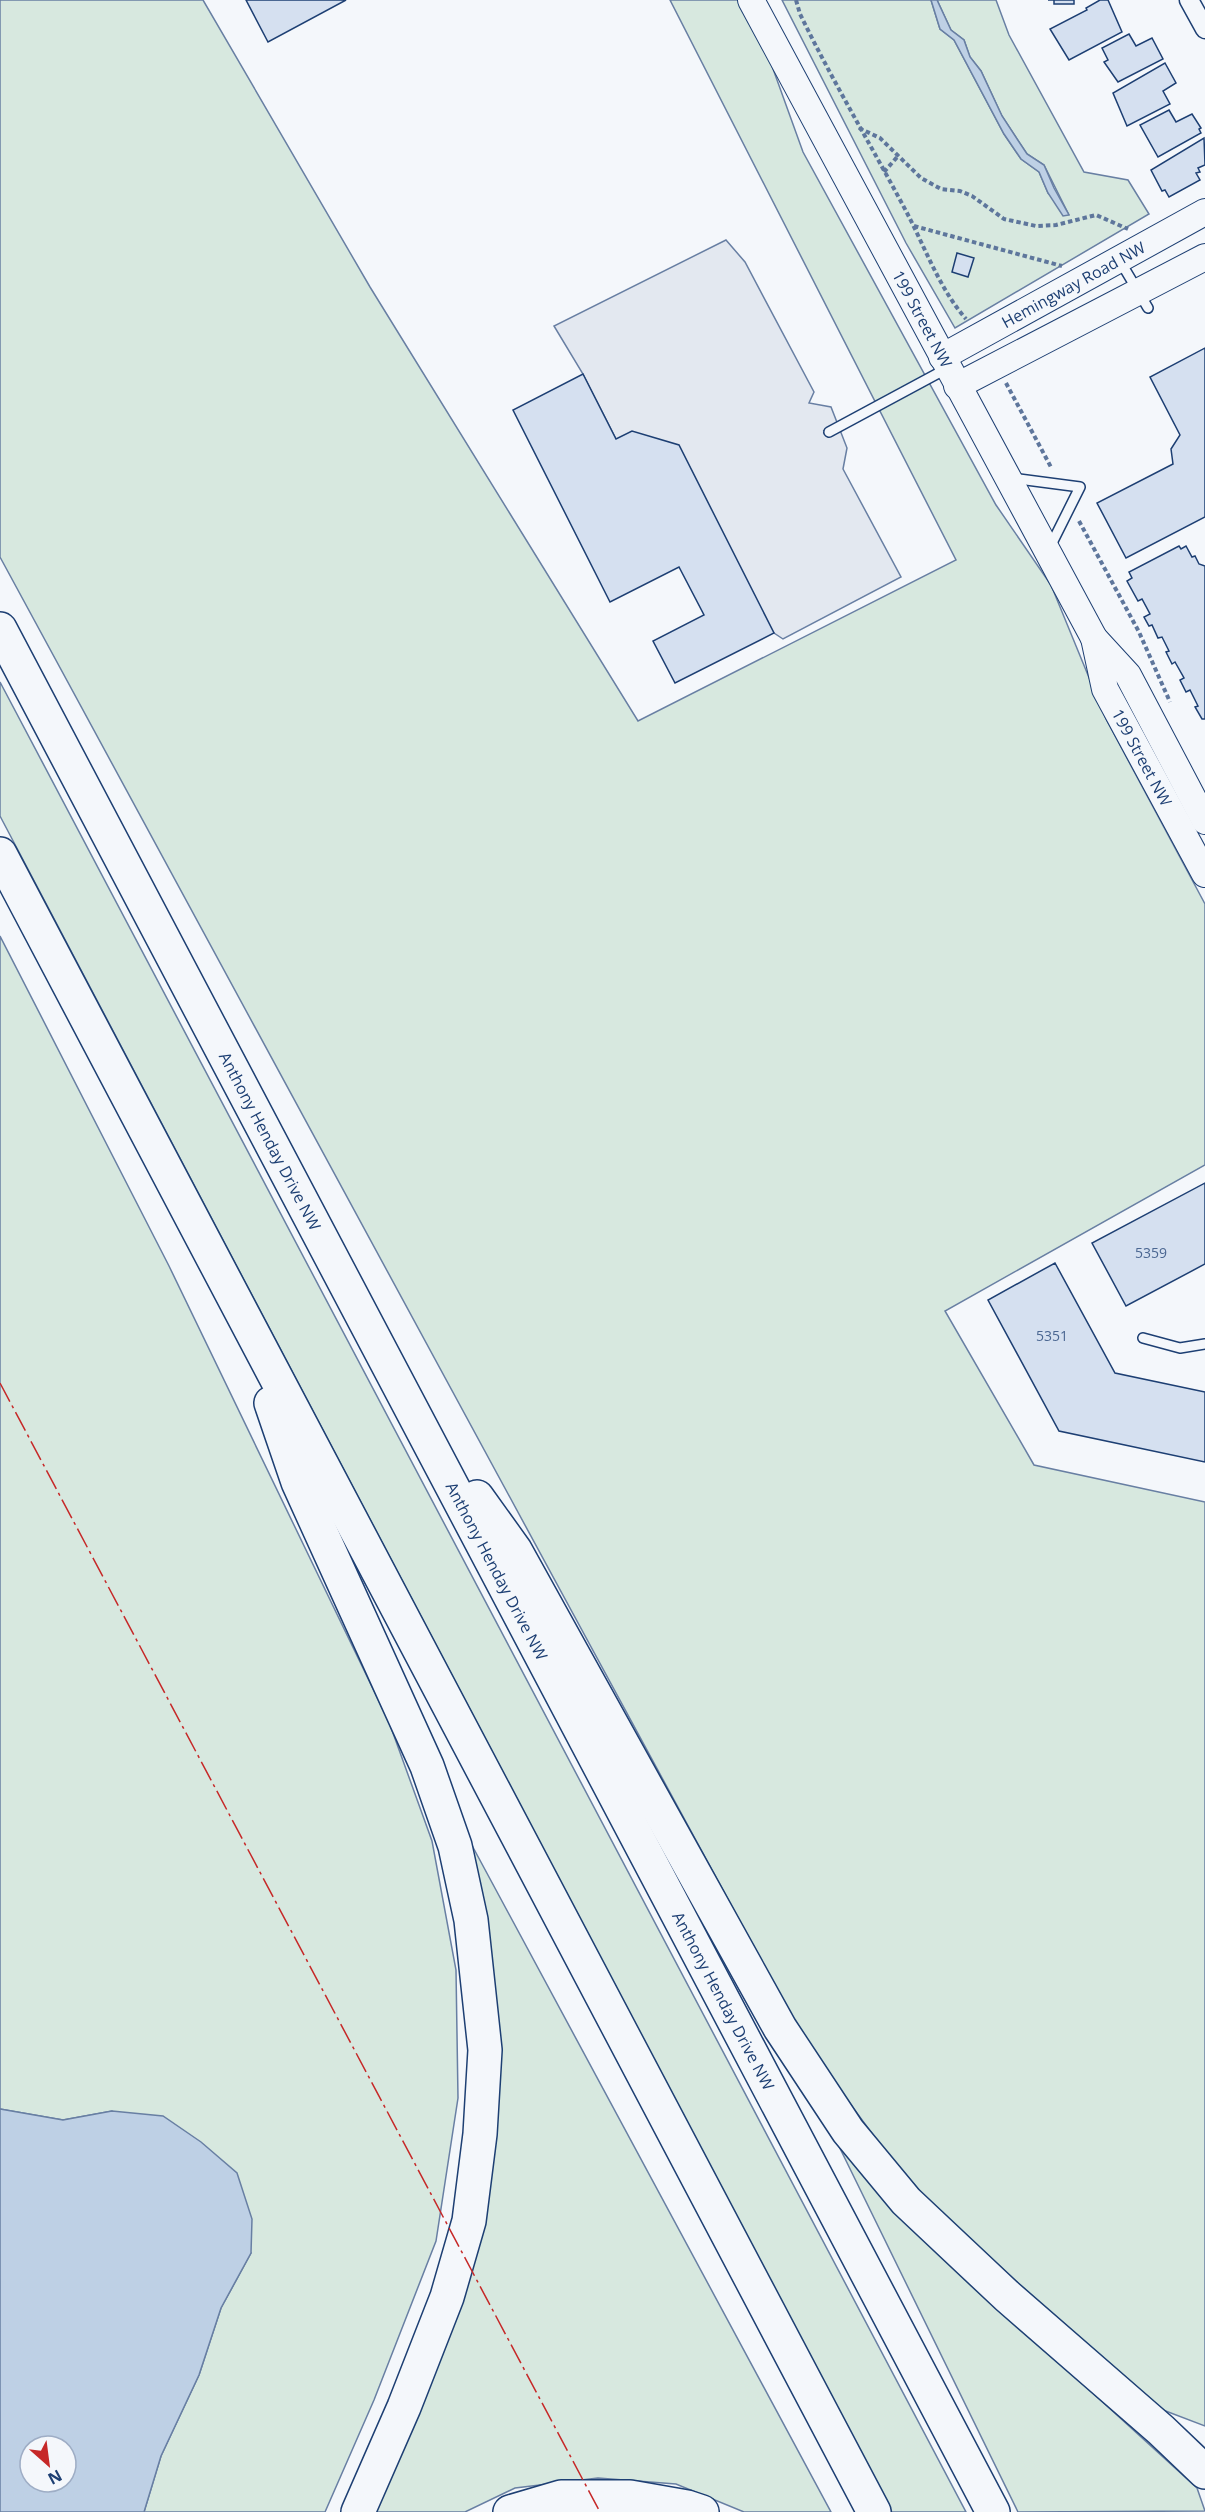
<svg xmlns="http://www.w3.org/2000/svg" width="1205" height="2512" viewBox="0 0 1205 2512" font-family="'Open Sans',sans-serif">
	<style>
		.green { fill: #d7e8df; stroke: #687fa3; stroke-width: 1.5 }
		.parking { fill: #e3e8f0; stroke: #687fa3; stroke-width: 1.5 }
		.water { fill: #bed0e5; stroke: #687fa3; stroke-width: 1.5; fill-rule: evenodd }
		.building { fill: #d5e0f0; stroke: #1d3f73; stroke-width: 1.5 }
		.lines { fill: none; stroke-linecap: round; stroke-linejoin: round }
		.lane-casing { stroke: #1d3f73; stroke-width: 12 }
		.street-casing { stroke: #1d3f73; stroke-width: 21 }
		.secondary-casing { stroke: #1d3f73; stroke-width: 28 }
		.highway-casing { stroke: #1d3f73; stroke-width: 36 }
		.path { stroke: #5e769c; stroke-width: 4; stroke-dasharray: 4.5 3; stroke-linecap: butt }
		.lane { stroke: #f4f7fb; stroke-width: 9 }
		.street { stroke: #f4f7fb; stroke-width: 18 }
		.secondary { stroke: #f4f7fb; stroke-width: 26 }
		.highway { stroke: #f4f7fb; stroke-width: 33 }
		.power { stroke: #c62828; stroke-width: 1.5; stroke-dasharray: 21 4.5 3 4.5; stroke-linecap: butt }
		.labels { text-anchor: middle; stroke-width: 4.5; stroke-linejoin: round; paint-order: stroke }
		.number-label { font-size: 14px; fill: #4b6792 }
		.street-label { font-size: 16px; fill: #1d3f73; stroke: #f4f7fb }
	</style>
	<rect width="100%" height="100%" fill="#f4f7fb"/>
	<g class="green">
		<path d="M0,0H203L370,287L638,721L956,560L670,0H740L768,55L803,152L996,505L1051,585L1106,719L1205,904V1165L945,1311L1034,1465L1205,1502V2426L1150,2405L925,2197L882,2147L808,2047L0,557Z"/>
		<path d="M782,0H931L940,29L954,40L1004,134L1021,159L1039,172L1048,193L1069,215L1044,165L1027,154L1002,116L981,71L970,57L964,40L951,30L937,0H996L1009,35L1084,172L1128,180L1149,214L955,328L906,243Z"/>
		<path d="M0,682L966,2512H892L0,816Z"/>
		<path d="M0,936L169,1266L389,1722L432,1841L456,1970L458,2098L436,2241L374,2400L325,2512H144L161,2456L199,2375L221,2308L251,2253L112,2111L63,2120L0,2109Z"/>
		<path d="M454,1812L831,2512H744L676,2484L598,2478L515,2488L465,2512H372L479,2209Z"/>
		<path d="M808,2083L958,2270L1197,2488L1205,2511L1018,2512Z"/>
	</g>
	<path class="parking" d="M726,240L745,262L814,392L809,403L831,407L847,448L843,469L901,577L783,639L774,633L616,439L583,374L554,326Z"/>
	<g class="water">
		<path d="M931,0H937L951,30L964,40L970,57L981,71L1002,116L1027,154L1044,165L1054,188L1069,215L1063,216L1048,193L1039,172L1021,159L1004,134L954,40L940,29Z"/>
		<path d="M0,2109L63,2120L112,2111L163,2116L201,2142L237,2173L252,2219L251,2253L221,2308L199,2375L161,2456L144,2512H0ZM30,2446H66V2482H30Z"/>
	</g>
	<g class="building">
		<path d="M246,0H346L268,42Z"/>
		<path d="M1048,0H1074V4H1054V0Z"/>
		<path d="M1100,0H1108L1122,32L1069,60L1050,29L1087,10L1086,8Z"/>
		<path d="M1129,34L1136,46L1152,38L1163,59L1118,82L1104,62L1108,60L1102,48Z"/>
		<path d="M1165,63L1176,83L1163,91L1170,104L1127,126L1113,93Z"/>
		<path d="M1169,110L1176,122L1192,114L1201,128L1199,129L1201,133L1158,157L1140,125Z"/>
		<path d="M1204,138L1205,165L1198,168L1200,172L1196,173L1200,180L1169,197L1165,190L1162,191L1151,170Z"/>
		<path d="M957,253L974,258L968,277L952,272Z"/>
		<path d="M1205,348V517L1126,558L1097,503L1173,464L1171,449L1180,435L1150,377Z"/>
		<path d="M583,374L616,439L632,431L679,445L774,633L675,683L653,641L704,615L679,567L610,602L513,410Z"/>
		<path d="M1179,546L1181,549L1186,546L1192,557L1195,556L1199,564L1205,566V719H1202L1195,707L1198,706L1190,690L1186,692L1180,680L1184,678L1175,662L1172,664L1166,652L1169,651L1162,637L1158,638L1152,625L1149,626L1144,617L1150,614L1142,599L1138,601L1127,581L1132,578L1129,572Z"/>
		<path d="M1205,1183V1264L1126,1306L1092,1243Z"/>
		<path d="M1055,1263L1115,1373L1205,1392V1462L1059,1431L988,1300Z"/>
	</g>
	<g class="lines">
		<g class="lane-casing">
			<g id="lane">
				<path d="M1120,261L1148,308"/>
				<path d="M829,432L946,369"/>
				<path d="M1011,478L1080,487L1050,547"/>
				<path d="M1143,1338L1180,1348L1205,1344"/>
			</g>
		</g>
		<g class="street-casing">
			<path id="street" d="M1189,0L1205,29"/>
		</g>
		<g class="secondary-casing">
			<g id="secondary">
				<path id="s1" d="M751,0L1094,638L1128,675L1205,821"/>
				<path id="s2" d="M942,357L1205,212"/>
				<path d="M957,386L1205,257"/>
				<path id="s3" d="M1094,638L1105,689L1205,874"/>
			</g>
		</g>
		<g class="highway-casing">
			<g id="highway">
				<path id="s4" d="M0,629L993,2512"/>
				<path d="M0,854L874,2512"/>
				<path d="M271,1403L298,1482L427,1766L455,1846L471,1920L485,2050L480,2134L469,2221L447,2297L404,2407L358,2512"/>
				<path d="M477,1497L515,1550L780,2028L848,2131L906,2201L1007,2296L1161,2430L1205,2472"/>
				<path d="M510,2512L561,2497H630L687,2507L702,2512"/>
			</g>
		</g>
		<g class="path">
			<path d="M796,0L800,14C833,82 871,145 906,211C925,247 939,288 966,319"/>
			<path d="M859,128L880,138L921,178L941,189L960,191L972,196L1004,219L1036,226L1056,225L1096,215L1128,229"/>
			<path d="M884,172L898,156"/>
			<path d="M914,226L1062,266"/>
			<path d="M1006,383L1052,469"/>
			<path d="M1079,521L1139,632L1170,702"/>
		</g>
		<use href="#lane" class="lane"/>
		<use href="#street" class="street"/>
		<use href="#secondary" class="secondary"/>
		<use href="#highway" class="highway"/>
		<path class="power" d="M0,1383L600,2512"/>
	</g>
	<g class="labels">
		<g class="number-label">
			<text x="1151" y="1258">5359</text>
			<text x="1052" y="1341">5351</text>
		</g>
		<g class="street-label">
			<text dy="6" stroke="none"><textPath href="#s2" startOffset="150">Hemingway Road NW</textPath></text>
			<text dy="6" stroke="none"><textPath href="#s1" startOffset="362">199 Street NW</textPath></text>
			<text dy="6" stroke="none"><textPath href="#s3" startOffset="130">199 Street NW</textPath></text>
			<text dy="6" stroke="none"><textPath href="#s4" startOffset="579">Anthony Henday Drive NW</textPath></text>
			<text dy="6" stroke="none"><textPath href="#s4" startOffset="1065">Anthony Henday Drive NW</textPath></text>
			<text dy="6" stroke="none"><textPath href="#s4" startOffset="1551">Anthony Henday Drive NW</textPath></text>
		</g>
	</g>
	<g transform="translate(48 2464) rotate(152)"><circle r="28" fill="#f4f7fb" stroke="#9eadc5" stroke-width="1.5"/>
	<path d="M0-4.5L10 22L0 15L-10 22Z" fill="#c62828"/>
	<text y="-9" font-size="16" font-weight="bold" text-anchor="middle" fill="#1d3f73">N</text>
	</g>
</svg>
